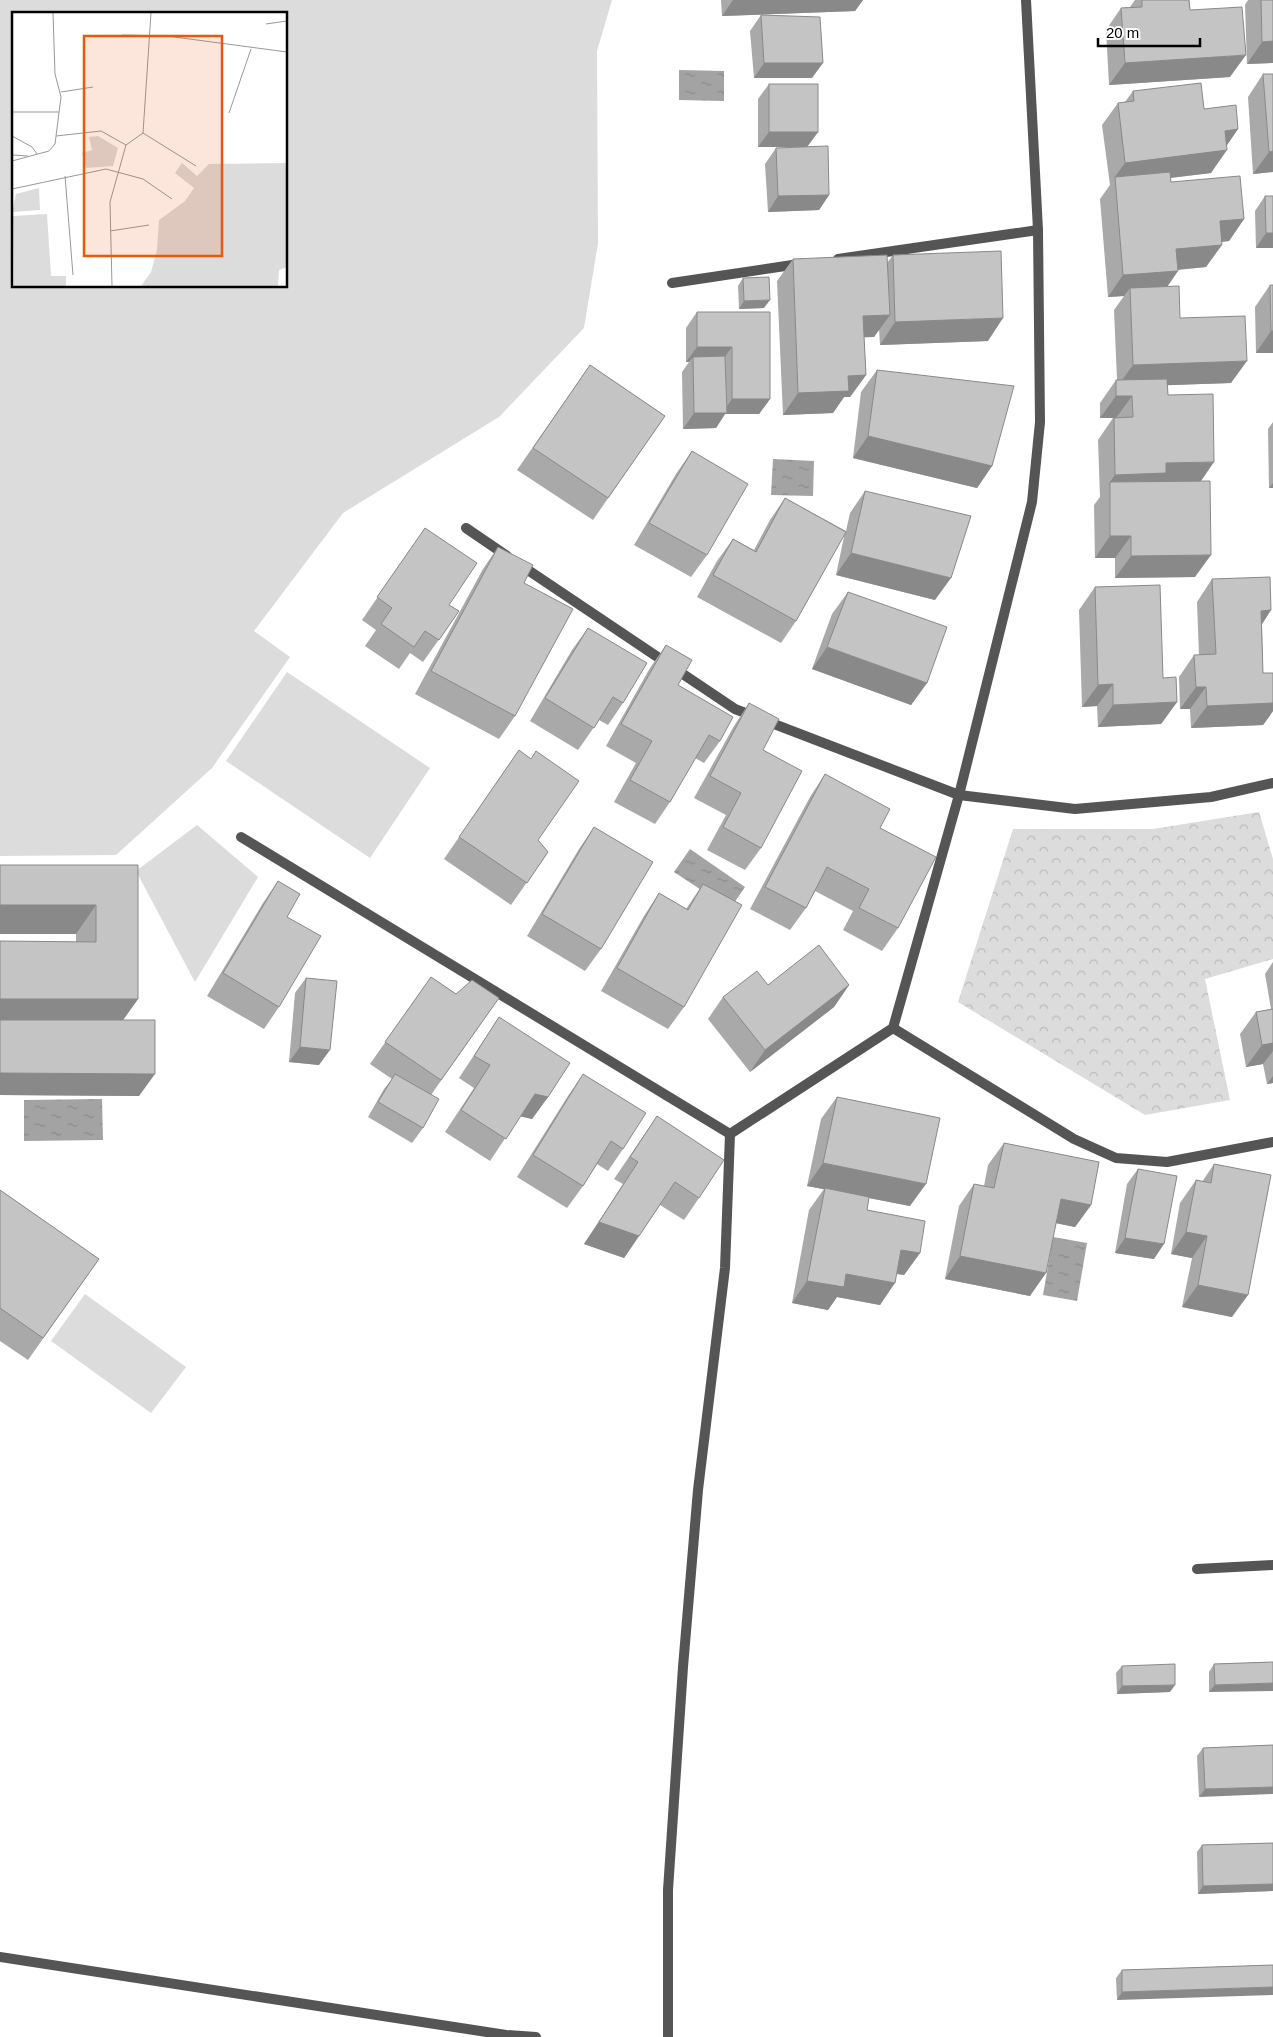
<svg xmlns="http://www.w3.org/2000/svg" width="1273" height="2037" viewBox="0 0 1273 2037" font-family="Helvetica,sans-serif">
	<style>
		.grass { fill: #dcdcdc; fill-rule: evenodd }
		.park { fill: url(#park-crowns) }
		.water { fill: url(#water-ripples) }
		.lines { fill: none; stroke-linecap: round; stroke-linejoin: round }
		.lane { stroke: #555; stroke-width: 10 }
		.street { stroke: #555; stroke-width: 10 }
		.wall { fill: #a9a9a9 }
		.shaded-wall { fill: #898989 }
		.building { fill: #c4c4c4; stroke: #898989 }
		.inset-road { fill: none; stroke: #999; stroke-width: 1 }
		.view { fill: #e8590c; fill-opacity: 0.15; stroke: #e8590c; stroke-width: 2.5 }
		.inset-edge { fill: none; stroke: #000; stroke-width: 2.5 }
	</style>
	<defs>
		<pattern id="park-crowns" width="20" height="18" patternUnits="userSpaceOnUse" patternTransform="scale(1.25)"><rect width="20" height="18" fill="#dcdcdc"/><path d="M2 6a3 3 0 1 1 6 0M12 15a3 3 0 1 1 6 0" fill="none" stroke="#bbb"/></pattern>
		<pattern id="water-ripples" width="26" height="14" patternUnits="userSpaceOnUse" patternTransform="scale(1.25)"><rect width="26" height="14" fill="#a3a3a3"/><path d="M2 4q2-2 4 0t4 0M15 11q2-2 4 0t4 0" fill="none" stroke="#8b8b8b"/></pattern>
	</defs>
	<rect width="100%" height="100%" fill="#fff"/>
	<g class="grass">
		<path d="M0,0H612L597,51L598,243L584,328L499,417L343,513L254,631L290,657L212,768L116,855L0,856ZM14,14H286V286H14Z"/>
		<path d="M287,672L430,768L370,858L226,761Z"/>
		<path d="M197,825L258,877L195,982L136,871Z"/>
		<path d="M85,1294L186,1367L151,1413L51,1341Z"/>
	</g>
	<path class="park" d="M1259,812L1273,859V959L1205,979L1230,1100L1145,1115L958,1002L1013,829H1153Z"/>
	<g class="water">
		<path d="M679,70L724,71V101L679,100Z"/>
		<path d="M773,459L814,461L813,496L771,495Z"/>
		<path d="M690,849L745,887L730,909L674,872Z"/>
		<path d="M102,1099L103,1140L24,1141V1100Z"/>
		<path d="M1053,1237L1087,1243L1077,1301L1043,1295Z"/>
	</g>
	<g class="lines">
		<path class="lane" d="M1197,1569L1273,1565"/>
		<g class="street">
			<path d="M838,259L1038,230"/>
			<path d="M672,283L799,264"/>
			<path d="M466,528L507,556"/>
			<path d="M519,564L735,709L959,795L1075,809L1211,797L1273,783"/>
			<path d="M241,837L730,1134"/>
			<path d="M893,1028L1074,1139L1116,1158L1167,1162L1273,1142"/>
			<path d="M0,1957L506,2035L536,2037"/>
			<path d="M668,2037V1890L683,1667L698,1490L725,1268L730,1134L893,1028L959,795L1032,502L1040,422L1038,230L1026,0"/>
		</g>
	</g>
	<g class="wall">
		<path d="M721,0H863L855,11L722,16Z"/>
		<path d="M1135,0H1189L1190,10L1230,77L1109,85L1106,30L1121,8L1130,7Z"/>
		<path d="M1248,0H1273V63L1247,64L1245,5Z"/>
		<path d="M761,15L812,78H754L750,31Z"/>
		<path d="M1263,74L1273,172L1253,174L1248,97Z"/>
		<path d="M769,84L818,132L807,147H758V99Z"/>
		<path d="M1133,91L1204,109L1238,129L1226,146L1211,173L1171,178V182L1244,219L1229,241L1222,242L1206,267L1178,270L1167,286L1180,318L1231,383L1168,385V395L1201,481L1195,577L1115,578V558H1095L1094,505L1100,497L1098,440L1113,418H1100V403L1116,380H1117L1114,310L1124,296L1108,297L1100,199L1110,185L1102,125L1118,103L1125,102Z"/>
		<path d="M776,148L829,195L819,210L768,212L765,164Z"/>
		<path d="M1265,196H1273V248H1256L1255,211Z"/>
		<path d="M893,255L988,341L880,345L879,329L874,337H864L866,375L850,397H844L833,413L783,415L777,281L793,259L887,263Z"/>
		<path d="M743,278L764,308L739,309L738,286Z"/>
		<path d="M1270,285L1273,353H1256L1255,307Z"/>
		<path d="M697,312H770V399L759,414H725L716,428L683,429L682,372L689,362H686V328Z"/>
		<path d="M590,365L665,416L593,520L517,470Z"/>
		<path d="M877,370L992,466L977,488L853,458L861,392Z"/>
		<path d="M1273,422V488H1269L1268,429Z"/>
		<path d="M692,451L707,555L691,577L634,545L676,474Z"/>
		<path d="M865,491L935,600L836,575L845,532L796,621L781,643L697,597L717,561L733,539L754,550L770,520L785,498L846,531L850,513Z"/>
		<path d="M425,528L449,605L459,611L423,662L410,653L399,669L365,646L376,630L362,620Z"/>
		<path d="M498,547L524,583L515,716L499,739L415,694L483,569Z"/>
		<path d="M1212,579L1271,610L1262,624L1263,673H1273V711L1263,725L1191,728L1190,709H1180L1179,677L1194,655H1199L1197,602Z"/>
		<path d="M1095,587L1163,678L1177,702L1161,724L1098,727L1097,706L1082,707L1079,610Z"/>
		<path d="M848,592L927,683L911,705L812,669L832,614Z"/>
		<path d="M588,628L623,703L608,725L599,720L578,750L530,721L572,650Z"/>
		<path d="M666,645L678,685L720,741L704,763L695,758L670,802L655,824L614,802L636,763L606,746L650,668Z"/>
		<path d="M749,703L763,750L761,848L745,870L707,850L726,815L694,798L734,726Z"/>
		<path d="M519,750L538,840L548,852L511,905L444,859Z"/>
		<path d="M825,774L880,828L898,928L882,951L843,930L853,911L815,891L806,908L790,930L750,909L810,797Z"/>
		<path d="M594,827L601,949L585,971L527,936L579,849Z"/>
		<path d="M138,865V999L123,1020L139,1096L0,1095V941L76,942V934H0Z"/>
		<path d="M278,881L287,917L279,1007L264,1029L207,996L263,903Z"/>
		<path d="M703,884L684,1007L668,1029L601,991L644,916L659,893L686,909Z"/>
		<path d="M1273,962V1083L1267,1084L1263,1064L1246,1067L1240,1034L1256,1012L1271,1009L1265,974Z"/>
		<path d="M431,977L456,994L499,998L431,1095L423,1128L412,1143L368,1117L384,1089L392,1079L370,1064Z"/>
		<path d="M306,978L319,1065L289,1062L295,993Z"/>
		<path d="M768,985H849L834,1007L750,1072L708,1019L723,997Z"/>
		<path d="M499,1017L548,1097L532,1119L520,1116L490,1161L445,1132L474,1088L459,1078Z"/>
		<path d="M583,1074L623,1149L608,1171L597,1164L583,1186L567,1208L517,1177L568,1096Z"/>
		<path d="M837,1097L910,1206L869,1198L867,1210L920,1253L904,1275L897,1274L880,1305L837,1297L828,1310L792,1303L809,1210L824,1189L807,1186L821,1119Z"/>
		<path d="M657,1116L699,1198L684,1220L660,1205L624,1258L584,1244L623,1184L614,1179Z"/>
		<path d="M1004,1143L1091,1205L1075,1227L1056,1223L1030,1296L945,1279L959,1206L974,1184L984,1186L988,1165Z"/>
		<path d="M1214,1164L1232,1317L1182,1307L1192,1258L1171,1254L1180,1203L1196,1180L1202,1182Z"/>
		<path d="M1138,1169L1154,1259L1115,1253L1127,1184Z"/>
		<path d="M0,1190L99,1259L28,1360L0,1341Z"/>
		<path d="M1273,1662L1209,1692V1672L1214,1664Z"/>
		<path d="M1122,1666L1170,1692L1117,1694L1116,1673Z"/>
		<path d="M1273,1745L1199,1797L1197,1756L1203,1748Z"/>
		<path d="M1273,1843V1891L1198,1894L1197,1852L1202,1845Z"/>
		<path d="M1273,1965L1117,2000L1116,1978L1122,1970Z"/>
	</g>
	<g class="shaded-wall">
		<path d="M733,0H863L855,11L722,16Z"/>
		<path d="M1273,41V63L1247,64L1262,42Z"/>
		<path d="M1246,55L1230,77L1109,85L1125,63Z"/>
		<path d="M764,63H823L812,78H754Z"/>
		<path d="M1238,129L1223,151L1227,150L1211,173L1116,184L1115,177L1109,185L1125,163L1225,131Z"/>
		<path d="M769,132H818L807,147H758Z"/>
		<path d="M1273,151V172L1253,174L1269,152Z"/>
		<path d="M829,195L819,210L768,212L778,196Z"/>
		<path d="M1244,219L1229,241L1205,243L1220,221Z"/>
		<path d="M1266,233H1273V248H1256Z"/>
		<path d="M1222,245L1206,267L1161,271L1176,249Z"/>
		<path d="M1178,271L1163,293L1130,288L1124,296L1108,297L1123,275Z"/>
		<path d="M770,300L764,308L739,309L744,301Z"/>
		<path d="M890,315L874,337L847,338L863,316Z"/>
		<path d="M1003,318L988,341L880,345L895,322Z"/>
		<path d="M1271,331H1273V353H1256Z"/>
		<path d="M697,347H732L721,362L693,357L689,362H686Z"/>
		<path d="M1247,361L1231,383L1117,387L1133,365Z"/>
		<path d="M866,375L850,397H844L833,413L783,415L798,393L848,376Z"/>
		<path d="M1116,396H1132L1116,418H1100Z"/>
		<path d="M732,399H770L759,414H725L716,428L683,429L694,413H722Z"/>
		<path d="M868,436L992,466L977,488L853,458Z"/>
		<path d="M1214,462L1199,484L1110,482L1099,497L1115,475L1166,463Z"/>
		<path d="M1273,483V488H1269Z"/>
		<path d="M1110,536H1131L1115,558H1095Z"/>
		<path d="M851,553L951,578L935,600L836,575Z"/>
		<path d="M1211,555L1195,577L1115,578L1131,556Z"/>
		<path d="M1271,610L1256,633L1261,611Z"/>
		<path d="M827,647L927,683L911,705L812,669Z"/>
		<path d="M1113,684L1097,706L1082,707L1098,685Z"/>
		<path d="M1196,687H1206L1190,709H1180Z"/>
		<path d="M1177,702L1161,724L1098,727L1113,705Z"/>
		<path d="M1273,703V711L1263,725L1191,728L1207,706Z"/>
		<path d="M0,905H96L76,934H0Z"/>
		<path d="M849,985L834,1007L750,1072L765,1050Z"/>
		<path d="M0,999H138L118,1027H0Z"/>
		<path d="M1273,1043V1051L1263,1064L1246,1067L1262,1045Z"/>
		<path d="M300,1047L330,1050L319,1065L289,1062Z"/>
		<path d="M0,1073L155,1074L139,1096L0,1095Z"/>
		<path d="M1273,1076V1083L1267,1084Z"/>
		<path d="M535,1094L548,1097L532,1119L519,1116Z"/>
		<path d="M823,1163L926,1184L910,1206L807,1186Z"/>
		<path d="M1061,1199L1091,1205L1075,1227L1045,1221Z"/>
		<path d="M599,1222L639,1236L624,1258L584,1244Z"/>
		<path d="M1186,1232L1207,1236L1192,1258L1171,1254Z"/>
		<path d="M1125,1238L1164,1244L1154,1259L1115,1253Z"/>
		<path d="M901,1250L920,1253L904,1275L886,1272Z"/>
		<path d="M960,1256L1046,1273L1030,1296L945,1279Z"/>
		<path d="M846,1274L895,1283L880,1305L837,1297L828,1310L792,1303L807,1281Z"/>
		<path d="M1198,1285L1248,1295L1232,1317L1182,1307Z"/>
		<path d="M1273,1683V1691L1209,1692L1215,1685Z"/>
		<path d="M1175,1685L1170,1692L1117,1694L1122,1686Z"/>
		<path d="M1273,1787V1794L1199,1797L1205,1789Z"/>
		<path d="M1273,1884V1891L1198,1894L1203,1886Z"/>
		<path d="M1273,1987V1995L1117,2000L1122,1992Z"/>
	</g>
	<g class="building">
		<path d="M1142,0H1189L1190,10L1242,7L1246,55L1125,63L1121,8L1142,7Z"/>
		<path d="M1261,0H1273V41L1262,42Z"/>
		<path d="M761,15L820,17L823,63H764Z"/>
		<path d="M1263,74H1273V151L1269,152Z"/>
		<path d="M1201,83L1204,109L1236,105L1238,129L1225,131L1227,150L1125,163L1118,103L1134,101L1133,91Z"/>
		<rect x="769" y="84" width="49" height="48"/>
		<path d="M828,146L829,195L778,196L776,148Z"/>
		<path d="M1170,172L1171,182L1240,176L1244,219L1220,221L1222,245L1176,249L1178,271L1123,275L1115,177Z"/>
		<path d="M1265,196H1273V233H1266Z"/>
		<path d="M1001,251L1003,318L895,322L893,255Z"/>
		<path d="M887,255L890,315L863,316L866,375L848,376L849,391L798,393L793,259Z"/>
		<path d="M769,277L770,300L744,301L743,278Z"/>
		<path d="M1270,285H1273V331H1271Z"/>
		<path d="M1179,286L1180,318L1245,316L1247,361L1133,365L1130,288Z"/>
		<path d="M697,312H770V399H732V347H697Z"/>
		<path d="M725,356L727,413H694L693,357Z"/>
		<path d="M590,365L665,416L608,498L533,448Z"/>
		<path d="M877,370L1014,386L992,466L868,436Z"/>
		<path d="M1167,379L1168,395L1213,394L1214,462L1166,463V473L1115,475L1114,418L1133,417L1132,396H1116V380Z"/>
		<path d="M692,451L748,484L707,555L649,523Z"/>
		<path d="M1210,481L1211,555L1131,556V536H1110V482Z"/>
		<path d="M865,491L971,516L951,578L851,553Z"/>
		<path d="M785,498L846,532L796,621L713,575L733,539L756,552Z"/>
		<path d="M425,528L477,563L449,605L459,611L439,640L425,631L414,647L381,624L392,608L377,597Z"/>
		<path d="M498,547L533,565L524,583L573,609L515,716L431,671Z"/>
		<path d="M1270,577L1271,610L1261,611L1263,673H1273V703L1207,706L1206,687H1196L1194,655L1216,654L1212,579Z"/>
		<path d="M1160,585L1163,678L1176,677L1177,702L1113,705V684L1098,685L1095,587Z"/>
		<path d="M848,592L947,627L927,683L827,647Z"/>
		<path d="M588,628L647,663L623,703L613,697L594,728L545,698Z"/>
		<path d="M666,645L692,660L678,685L733,717L720,741L709,735L670,802L630,780L652,741L621,724Z"/>
		<path d="M749,703L779,719L763,750L802,771L761,848L723,827L741,793L710,776Z"/>
		<path d="M519,750L531,759L536,751L579,781L538,840L548,852L527,883L459,837Z"/>
		<path d="M825,774L890,809L880,828L936,857L898,928L859,908L869,889L827,867L806,908L765,887Z"/>
		<path d="M594,827L653,862L601,949L542,914Z"/>
		<path d="M0,865H138V999H0V941L96,942V905H0Z"/>
		<path d="M278,881L300,894L287,917L321,936L279,1007L223,973Z"/>
		<path d="M703,884L742,905L684,1007L617,968L659,893L688,910Z"/>
		<path d="M819,945L849,985L765,1050L723,997L757,971L768,985Z"/>
		<path d="M431,977L456,994L472,980L499,998L441,1080L385,1042Z"/>
		<path d="M306,978L337,981L330,1050L300,1047Z"/>
		<path d="M1273,1009V1043L1262,1045L1256,1012Z"/>
		<path d="M499,1017L570,1063L548,1097L535,1094L506,1139L461,1110L490,1065L474,1056Z"/>
		<path d="M0,1020H155V1074L0,1073Z"/>
		<path d="M395,1074L439,1099L423,1128L378,1102Z"/>
		<path d="M583,1074L646,1113L623,1149L611,1141L583,1186L533,1155Z"/>
		<path d="M837,1097L940,1118L926,1184L823,1163Z"/>
		<path d="M657,1116L724,1160L699,1198L675,1182L639,1236L599,1222L638,1162L630,1157Z"/>
		<path d="M1004,1143L1099,1162L1091,1205L1061,1199L1046,1273L960,1256L974,1184L994,1188Z"/>
		<path d="M1214,1164L1271,1175L1248,1295L1198,1285L1207,1236L1186,1232L1196,1180L1211,1183Z"/>
		<path d="M1138,1169L1177,1176L1164,1244L1125,1238Z"/>
		<path d="M825,1188L869,1197L867,1210L925,1221L920,1253L901,1250L895,1283L846,1274L844,1287L807,1281Z"/>
		<path d="M0,1190L99,1259L43,1338L0,1308Z"/>
		<path d="M1273,1662V1683L1215,1685L1214,1664Z"/>
		<path d="M1175,1664V1685L1122,1686V1666Z"/>
		<path d="M1273,1745V1787L1205,1789L1203,1748Z"/>
		<path d="M1273,1843V1884L1203,1886L1202,1845Z"/>
		<path d="M1273,1965V1987L1122,1992V1970Z"/>
	</g>
	<g transform="translate(12 12)">
		<rect width="275" height="275" fill="#fff"/>
		<path d="M170,151L185,164L197,152L275,151V255L267,258L266,274H129L139,260L145,238L147,208L173,189L182,176L163,161ZM27,176L28,198L0,200L4,182ZM35,202L39,264H54V274H2L1,204Z" fill="#dcdcdc"/>
		<path d="M86,124L106,136L101,154L74,156L70,141L80,138L77,125Z" fill="#dcdcdc"/>
		<path class="inset-road" d="M254,12L275,9M110,23L155,24L275,40M49,80L81,75M0,100H47M217,101L239,37M131,121L184,154M0,124L20,135L25,142M44,124L89,119L114,133M0,143L16,144M0,149L37,139L43,132L49,85L43,62L41,1M53,164L61,263M0,177L94,157L131,167L160,187M98,219L137,213M100,274L98,190L114,133L131,121L139,1"/>
		<path class="view" d="M72,24H210V244H72Z"/>
		<rect width="275" height="275" class="inset-edge"/>
	</g>
	<path d="M1098 38v8h102v-8" fill="none" stroke="#000000" stroke-width="2.5"/>
	<text x="1106" y="38" font-size="15" fill="#000000" stroke="#ffffff" stroke-width="4" paint-order="stroke">20 m</text>
</svg>
